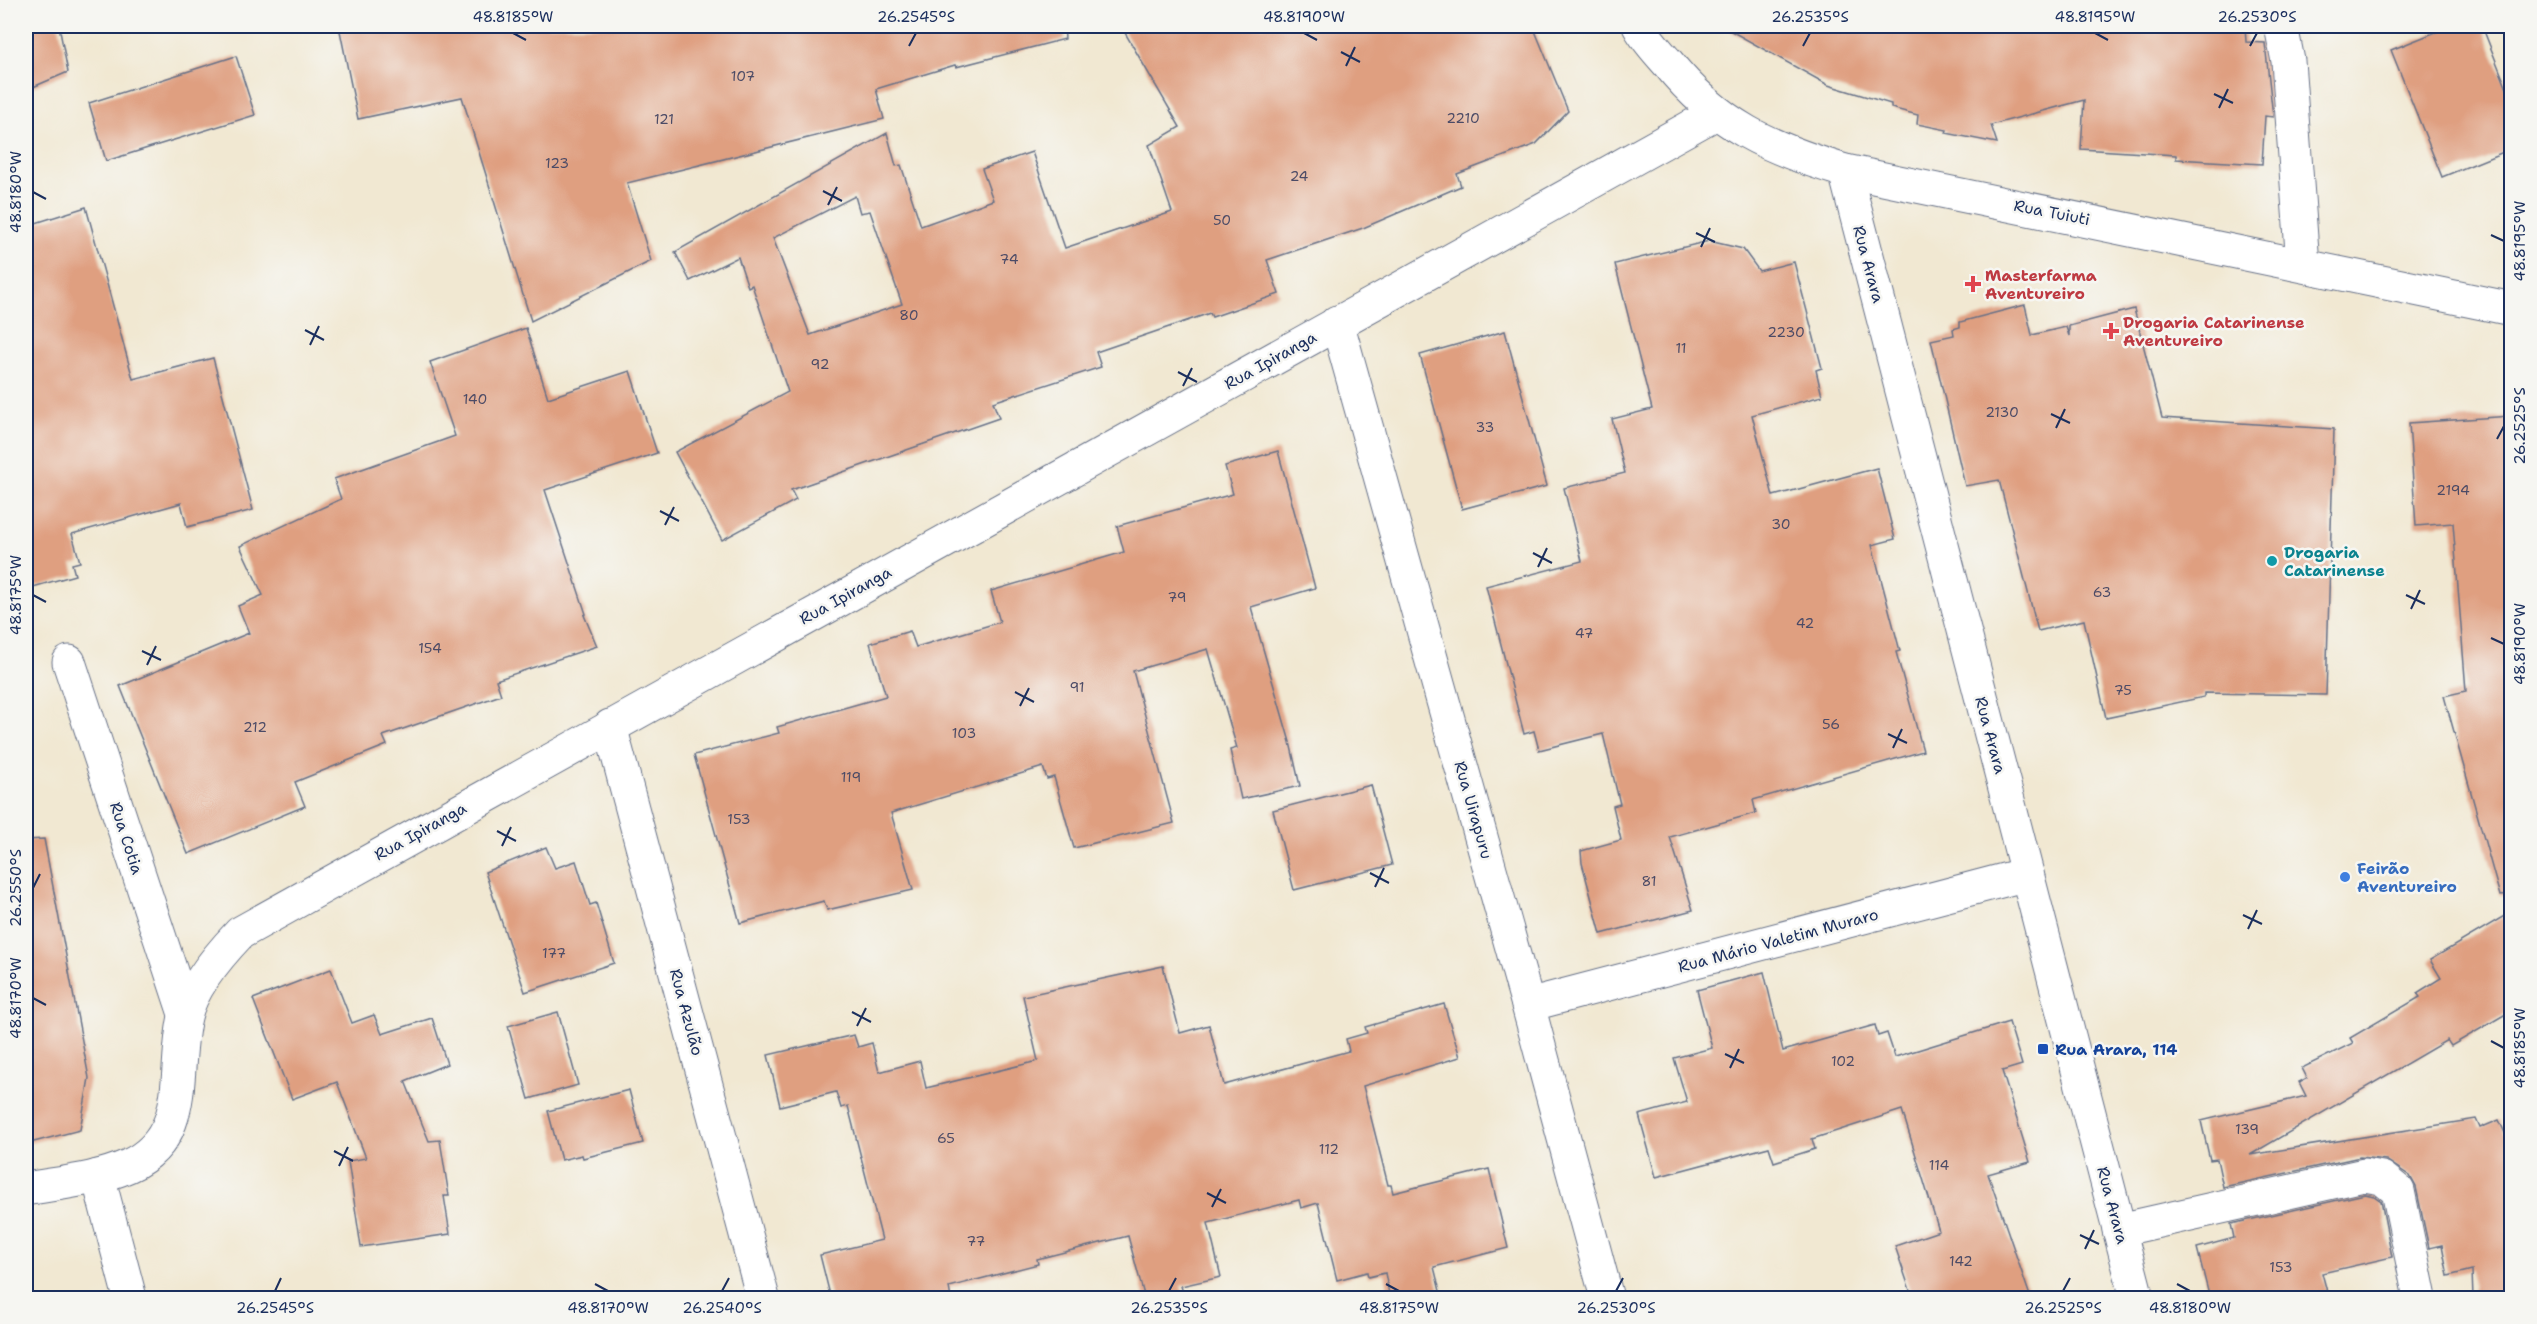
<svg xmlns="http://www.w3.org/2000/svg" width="2537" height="1324" viewBox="0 0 2537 1324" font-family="'Shantell Sans',sans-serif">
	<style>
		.building { fill: #df9f80; fill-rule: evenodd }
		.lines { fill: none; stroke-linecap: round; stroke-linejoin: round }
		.minor-casing { stroke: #667087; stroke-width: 35 }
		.tertiary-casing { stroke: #667087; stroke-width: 35 }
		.primary-casing { stroke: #667087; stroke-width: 35 }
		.minor { stroke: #fff; stroke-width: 33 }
		.tertiary { stroke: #fff; stroke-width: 33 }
		.primary { stroke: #fff; stroke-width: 33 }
		.ticks { fill: none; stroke: #1b2f5e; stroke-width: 2 }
		.health-dot { fill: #e0444e; stroke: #f6f6f2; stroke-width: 2 }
		.culture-dot { fill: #0f9aa8; stroke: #f6f6f2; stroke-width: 2 }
		.shop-dot { fill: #3f7fe0; stroke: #f6f6f2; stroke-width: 2 }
		.transit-dot { fill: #1a4fb4; stroke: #f6f6f2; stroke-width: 2 }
		.labels { text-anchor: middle; stroke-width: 5; stroke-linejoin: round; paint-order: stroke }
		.number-label { font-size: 14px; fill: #4c4b66 }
		.street-label { font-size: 16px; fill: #1b2f5e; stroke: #f6f6f2 }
		.health-label { font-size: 16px; font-weight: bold; fill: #be3a42; stroke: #f6f6f2; text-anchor: start }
		.culture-label { font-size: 16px; font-weight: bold; fill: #0d838f; stroke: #f6f6f2; text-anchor: start }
		.shop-label { font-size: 16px; font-weight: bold; fill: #366cbe; stroke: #f6f6f2; text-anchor: start }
		.transit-label { font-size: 16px; font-weight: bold; fill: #164399; stroke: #f6f6f2; text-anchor: start }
		.neatline { fill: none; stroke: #1b2f5e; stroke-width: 2 }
		.ticks-label { font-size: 15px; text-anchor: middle; fill: #1b2f5e }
	</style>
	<rect width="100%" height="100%" fill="#f6f6f2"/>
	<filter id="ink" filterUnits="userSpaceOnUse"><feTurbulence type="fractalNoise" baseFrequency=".0167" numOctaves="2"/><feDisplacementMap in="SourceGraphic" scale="12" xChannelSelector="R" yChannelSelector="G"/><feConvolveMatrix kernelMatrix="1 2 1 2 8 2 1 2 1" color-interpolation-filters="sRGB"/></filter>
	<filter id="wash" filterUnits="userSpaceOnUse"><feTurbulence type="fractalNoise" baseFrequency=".008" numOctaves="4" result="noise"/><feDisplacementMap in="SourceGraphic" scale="24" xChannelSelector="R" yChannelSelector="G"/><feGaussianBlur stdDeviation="1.35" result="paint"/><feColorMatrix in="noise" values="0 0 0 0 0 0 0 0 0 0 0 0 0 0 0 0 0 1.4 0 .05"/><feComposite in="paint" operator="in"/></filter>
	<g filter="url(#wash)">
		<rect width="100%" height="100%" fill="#f1e8d2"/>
		<g id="blocks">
			<g class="building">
				<path d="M26,26H59L68,72L26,90Z"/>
				<path d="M339,26H1064L1065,39L956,67L955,65L876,89L884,119L627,183L651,261L531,321L462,97L358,119Z"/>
				<path d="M1121,26H1533L1568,111L1536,144L1457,174L1461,186L1363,228L1267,260L1279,294L1212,317L1210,313L1096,352L1101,367L993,402L999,418L791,490L796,500L722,540L675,452L788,392L752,285L748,287L738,257L690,281L675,252L887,133L896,166L901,165L921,226L993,200L982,169L1032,152L1065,248L1172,212L1149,145L1180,127ZM855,196L860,213L870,211L902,304L810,335L773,238Z"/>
				<path d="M1722,26H2245L2246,42L2265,43L2273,117L2265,116L2262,164L2176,159V155L2081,149L2084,100L1991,125L1997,143L1946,133L1947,130L1917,124L1918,115L1891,108V104L1828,85Z"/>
				<path d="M2451,26H2482L2511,99V149L2442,177L2391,50Z"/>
				<path d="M236,56L255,115L106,161L89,103Z"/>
				<path d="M86,207L133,379L213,358L253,510L187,527L181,503L72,534L80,562L72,564L75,575L26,589V226Z"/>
				<path d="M1709,241L1743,249L1759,271L1794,262L1822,368L1816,370L1822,396L1752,415L1773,496L1877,468L1895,539L1872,545L1900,651L1896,652L1923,751L1753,800L1756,813L1670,837L1693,910L1601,934L1582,863L1581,851L1621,840L1613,806L1620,804L1603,734L1539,750L1534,731L1524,734L1486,586L1582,561L1564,488L1625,473L1612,419L1652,409L1615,264Z"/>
				<path d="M2025,305L2032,335L2066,327L2069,336V326L2134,309L2162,418L2334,429L2326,695L2204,693V697L2106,718L2084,620L2038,631L1999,480L1965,486L1931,340L1954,335L1953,329L1960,327V322Z"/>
				<path d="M526,328L548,398L630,371L657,453L545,490L586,614L584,615L597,646L496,680L501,695L383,736L387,745L295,782L305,806L188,854L120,686L249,633L238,606L263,595L240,546L341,499L334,479L455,436L430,362Z"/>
				<path d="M1505,331L1547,486L1462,509L1420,355Z"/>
				<path d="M2511,416V895L2500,896L2444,696L2466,691L2453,523L2416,526L2409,423Z"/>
				<path d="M1278,451L1315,588L1251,607L1290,742L1300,786L1241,799L1230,750L1237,748L1208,649L1133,671L1174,823L1074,848L1054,777L1047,779L1043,767L891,813L913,890L827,910L824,901L740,923L694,755L779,733L777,727L886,696L870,643L910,631L916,647L1000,622L991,591L1124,552L1117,526L1233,494L1225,466Z"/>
				<path d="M1371,785L1392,865L1294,890L1273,810Z"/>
				<path d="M44,839L89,1078L80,1130L26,1144V840Z"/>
				<path d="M546,847L555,868L576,861L590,905L596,903L614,963L525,992L485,872Z"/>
				<path d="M2511,912V1011L2451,1046L2447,1040L2250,1155L2476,1119L2480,1128L2499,1120L2511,1146V1299H2473L2472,1270L2448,1276L2442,1245L2429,1248L2416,1187L2410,1176L2386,1160L2360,1157L2223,1187L2217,1159L2210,1160L2201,1121L2306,1096L2299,1082L2307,1078L2302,1068L2353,1043L2350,1038L2420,997L2417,993L2441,978L2430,960Z"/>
				<path d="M1163,966L1180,1033L1209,1025L1224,1085L1349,1051L1346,1039L1367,1033L1365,1027L1444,1004L1460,1057L1363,1086L1388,1185H1391L1393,1193L1489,1169L1508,1248L1434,1267L1442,1299H1390L1385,1273L1368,1277L1367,1272L1337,1280L1318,1203L1301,1208L1299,1200L1208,1223L1221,1277L1181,1286L1185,1299H1145L1128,1236L1037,1259L1038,1264L949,1287L951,1299H831L820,1255L882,1240L848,1106L841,1108L836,1092L780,1106L768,1055L854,1035L858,1047L872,1043L879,1072L920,1061L926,1088L1038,1061L1023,996Z"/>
				<path d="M331,969L352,1023L374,1015L382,1034L432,1018L447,1064L405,1081L429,1141L440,1140L449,1196H444L450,1234L361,1247L348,1161L366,1158L337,1082L292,1099L253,999Z"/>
				<path d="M1764,972L1783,1051L1875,1025L1878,1036L1887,1033L1895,1057L2009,1022L2022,1065L2002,1071L2030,1162L1988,1174L2031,1299H1913L1895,1246L1939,1231L1902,1110L1812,1139L1815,1149L1774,1162L1769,1147L1656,1177L1639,1115L1687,1102L1674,1058L1712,1048L1697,990Z"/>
				<path d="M558,1012L578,1085L529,1099L508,1026Z"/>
				<path d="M629,1090L643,1143L583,1158L582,1155L561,1160L548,1111Z"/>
				<path d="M2365,1194L2374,1196L2381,1201L2392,1257L2322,1273L2329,1299H2210L2197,1248L2234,1238L2231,1224Z"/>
			</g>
		</g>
	</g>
	<g filter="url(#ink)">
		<use href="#blocks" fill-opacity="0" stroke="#667087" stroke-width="1.5"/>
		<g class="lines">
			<g class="minor-casing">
				<g id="minor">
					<path d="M2281,26L2288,61L2303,265"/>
					<path d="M1845,171L2137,1298"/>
					<path d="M1337,322L1528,1005L1607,1298"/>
					<path d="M69,662L185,1014"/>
					<path d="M610,726L763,1298"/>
					<path d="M1528,1005L2027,874"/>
					<path d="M98,1176L130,1298"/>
					<path d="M2119,1230L2364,1175L2382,1178L2398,1191L2420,1298"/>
				</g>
			</g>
			<g class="tertiary-casing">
				<path id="tertiary" d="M26,1189C59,1183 97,1180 128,1166C192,1137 172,1071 185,1017C191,988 220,954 240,933L1716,113"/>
			</g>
			<g class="primary-casing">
				<path id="primary" d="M1639,26C1646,39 1657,51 1667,62C1718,126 1769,148 1845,171L2512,309"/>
			</g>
			<use href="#minor" class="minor"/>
			<use href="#tertiary" class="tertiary"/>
			<use href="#primary" class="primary"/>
		</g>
	</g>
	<path class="ticks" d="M513,33L526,40M1304,33L1317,40M2095,33L2108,40M909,46L916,33M1803,46L1810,33M2250,46L2257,33M1341,52L1360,62M1346,66L1355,47M2214,94L2233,103M2219,108L2228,89M823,191L842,201M33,192L46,199M828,205L837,187M1696,233L1715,242M2491,235L2504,241M1701,247L1710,228M305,330L324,340M310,345L319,326M1178,372L1197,382M1183,386L1192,368M2051,414L2070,423M2056,428L2065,409M2497,439L2504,426M660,511L679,521M665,525L674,507M1533,553L1552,563M1538,567L1547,548M33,595L46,602M2406,595L2425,604M2411,609L2420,590M2491,638L2504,644M142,651L161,660M147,665L156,646M1015,692L1034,702M1020,706L1029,688M1888,734L1907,743M1893,748L1902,729M497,831L516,841M502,846L511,827M1370,873L1389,883M1375,887L1384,868M33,888L40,874M2243,915L2262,924M2248,929L2257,910M33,998L46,1005M852,1012L871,1022M857,1026L866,1008M2491,1041L2504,1048M1725,1054L1744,1063M1730,1068L1739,1049M334,1151L353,1161M339,1166L348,1147M1207,1193L1226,1203M1212,1207L1221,1189M2080,1235L2099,1244M2085,1249L2094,1230M595,1284L608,1291M1386,1284L1399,1291M2177,1284L2190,1291M275,1291L281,1278M722,1291L729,1278M1169,1291L1176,1278M1616,1291L1623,1278M2063,1291L2070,1278"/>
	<g class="health-dot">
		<path d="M1970 275h6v6h6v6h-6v6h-6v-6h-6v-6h6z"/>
		<path d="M2108 322h6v6h6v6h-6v6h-6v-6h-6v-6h6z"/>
	</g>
	<circle class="culture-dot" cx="2272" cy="561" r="6"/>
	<circle class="shop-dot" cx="2345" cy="877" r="6"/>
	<rect class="transit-dot" x="2037" y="1043" width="12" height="12" rx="3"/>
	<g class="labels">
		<g class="number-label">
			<text x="743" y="81">107</text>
			<text x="1463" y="123">2210</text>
			<text x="664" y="124">121</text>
			<text x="557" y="168">123</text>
			<text x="1299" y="181">24</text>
			<text x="1222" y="225">50</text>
			<text x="1009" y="264">74</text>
			<text x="909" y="320">80</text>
			<text x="1786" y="337">2230</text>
			<text x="1681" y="353">11</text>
			<text x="820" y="369">92</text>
			<text x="475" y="404">140</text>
			<text x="2002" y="417">2130</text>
			<text x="1485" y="432">33</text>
			<text x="2453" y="495">2194</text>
			<text x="1781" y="529">30</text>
			<text x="2102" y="597">63</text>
			<text x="1177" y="602">79</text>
			<text x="1805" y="628">42</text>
			<text x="1584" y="638">47</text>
			<text x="430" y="653">154</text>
			<text x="1077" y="692">91</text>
			<text x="2123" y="695">75</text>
			<text x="1831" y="729">56</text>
			<text x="255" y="732">212</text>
			<text x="964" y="738">103</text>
			<text x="851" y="782">119</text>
			<text x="739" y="824">153</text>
			<text x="1649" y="886">81</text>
			<text x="554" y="958">177</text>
			<text x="1843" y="1066">102</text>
			<text x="2247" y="1134">139</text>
			<text x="946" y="1143">65</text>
			<text x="1329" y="1154">112</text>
			<text x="1939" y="1170">114</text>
			<text x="976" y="1246">77</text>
			<text x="1961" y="1266">142</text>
			<text x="2281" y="1272">153</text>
		</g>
		<g class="street-label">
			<text transform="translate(2052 212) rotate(11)" y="6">Rua Tuiuti</text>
			<text transform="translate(1869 264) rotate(75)" y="6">Rua Arara</text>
			<text transform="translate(1270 360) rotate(-29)" y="6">Rua Ipiranga</text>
			<text transform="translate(845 595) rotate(-29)" y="6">Rua Ipiranga</text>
			<text transform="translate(1991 735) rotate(75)" y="6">Rua Arara</text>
			<text transform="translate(1474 810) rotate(74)" y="6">Rua Uirapuru</text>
			<text transform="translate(420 831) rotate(-29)" y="6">Rua Ipiranga</text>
			<text transform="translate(127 838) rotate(72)" y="6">Rua Cotia</text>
			<text transform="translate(1778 940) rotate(-15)" y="6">Rua Mário Valetim Muraro</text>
			<text transform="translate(687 1012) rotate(75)" y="6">Rua Azulão</text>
			<text transform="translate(2113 1205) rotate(75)" y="6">Rua Arara</text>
		</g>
		<g class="health-label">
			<text x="1985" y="281">Masterfarma<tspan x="1985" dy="18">Aventureiro</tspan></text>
			<text x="2123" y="328">Drogaria Catarinense<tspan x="2123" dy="18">Aventureiro</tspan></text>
		</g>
		<g class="culture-label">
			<text x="2284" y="558">Drogaria<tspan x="2284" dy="18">Catarinense</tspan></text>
		</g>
		<g class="shop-label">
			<text x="2357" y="874">Feirão<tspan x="2357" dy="18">Aventureiro</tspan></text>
		</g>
		<g class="transit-label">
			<text x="2055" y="1055">Rua Arara, 114</text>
		</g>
	</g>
	<rect width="2537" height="1324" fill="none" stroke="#f6f6f2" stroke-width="66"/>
	<rect x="33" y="33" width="2471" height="1258" class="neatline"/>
	<g class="ticks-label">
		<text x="513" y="22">48.8185°W</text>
		<text x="916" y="22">26.2545°S</text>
		<text x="1304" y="22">48.8190°W</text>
		<text x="1810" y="22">26.2535°S</text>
		<text x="2095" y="22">48.8195°W</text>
		<text x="2257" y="22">26.2530°S</text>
		<text transform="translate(16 192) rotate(-90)" y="5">48.8180°W</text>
		<text transform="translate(2520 241) rotate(-90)" y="5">48.8195°W</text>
		<text transform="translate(2520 426) rotate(-90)" y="5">26.2525°S</text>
		<text transform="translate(16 595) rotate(-90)" y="5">48.8175°W</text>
		<text transform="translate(2520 644) rotate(-90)" y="5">48.8190°W</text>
		<text transform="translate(16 888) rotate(-90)" y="5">26.2550°S</text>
		<text transform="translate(16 998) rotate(-90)" y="5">48.8170°W</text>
		<text transform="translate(2520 1048) rotate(-90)" y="5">48.8185°W</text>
		<text x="275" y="1313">26.2545°S</text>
		<text x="608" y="1313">48.8170°W</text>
		<text x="722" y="1313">26.2540°S</text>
		<text x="1169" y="1313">26.2535°S</text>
		<text x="1399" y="1313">48.8175°W</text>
		<text x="1616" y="1313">26.2530°S</text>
		<text x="2063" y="1313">26.2525°S</text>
		<text x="2190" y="1313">48.8180°W</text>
	</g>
</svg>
